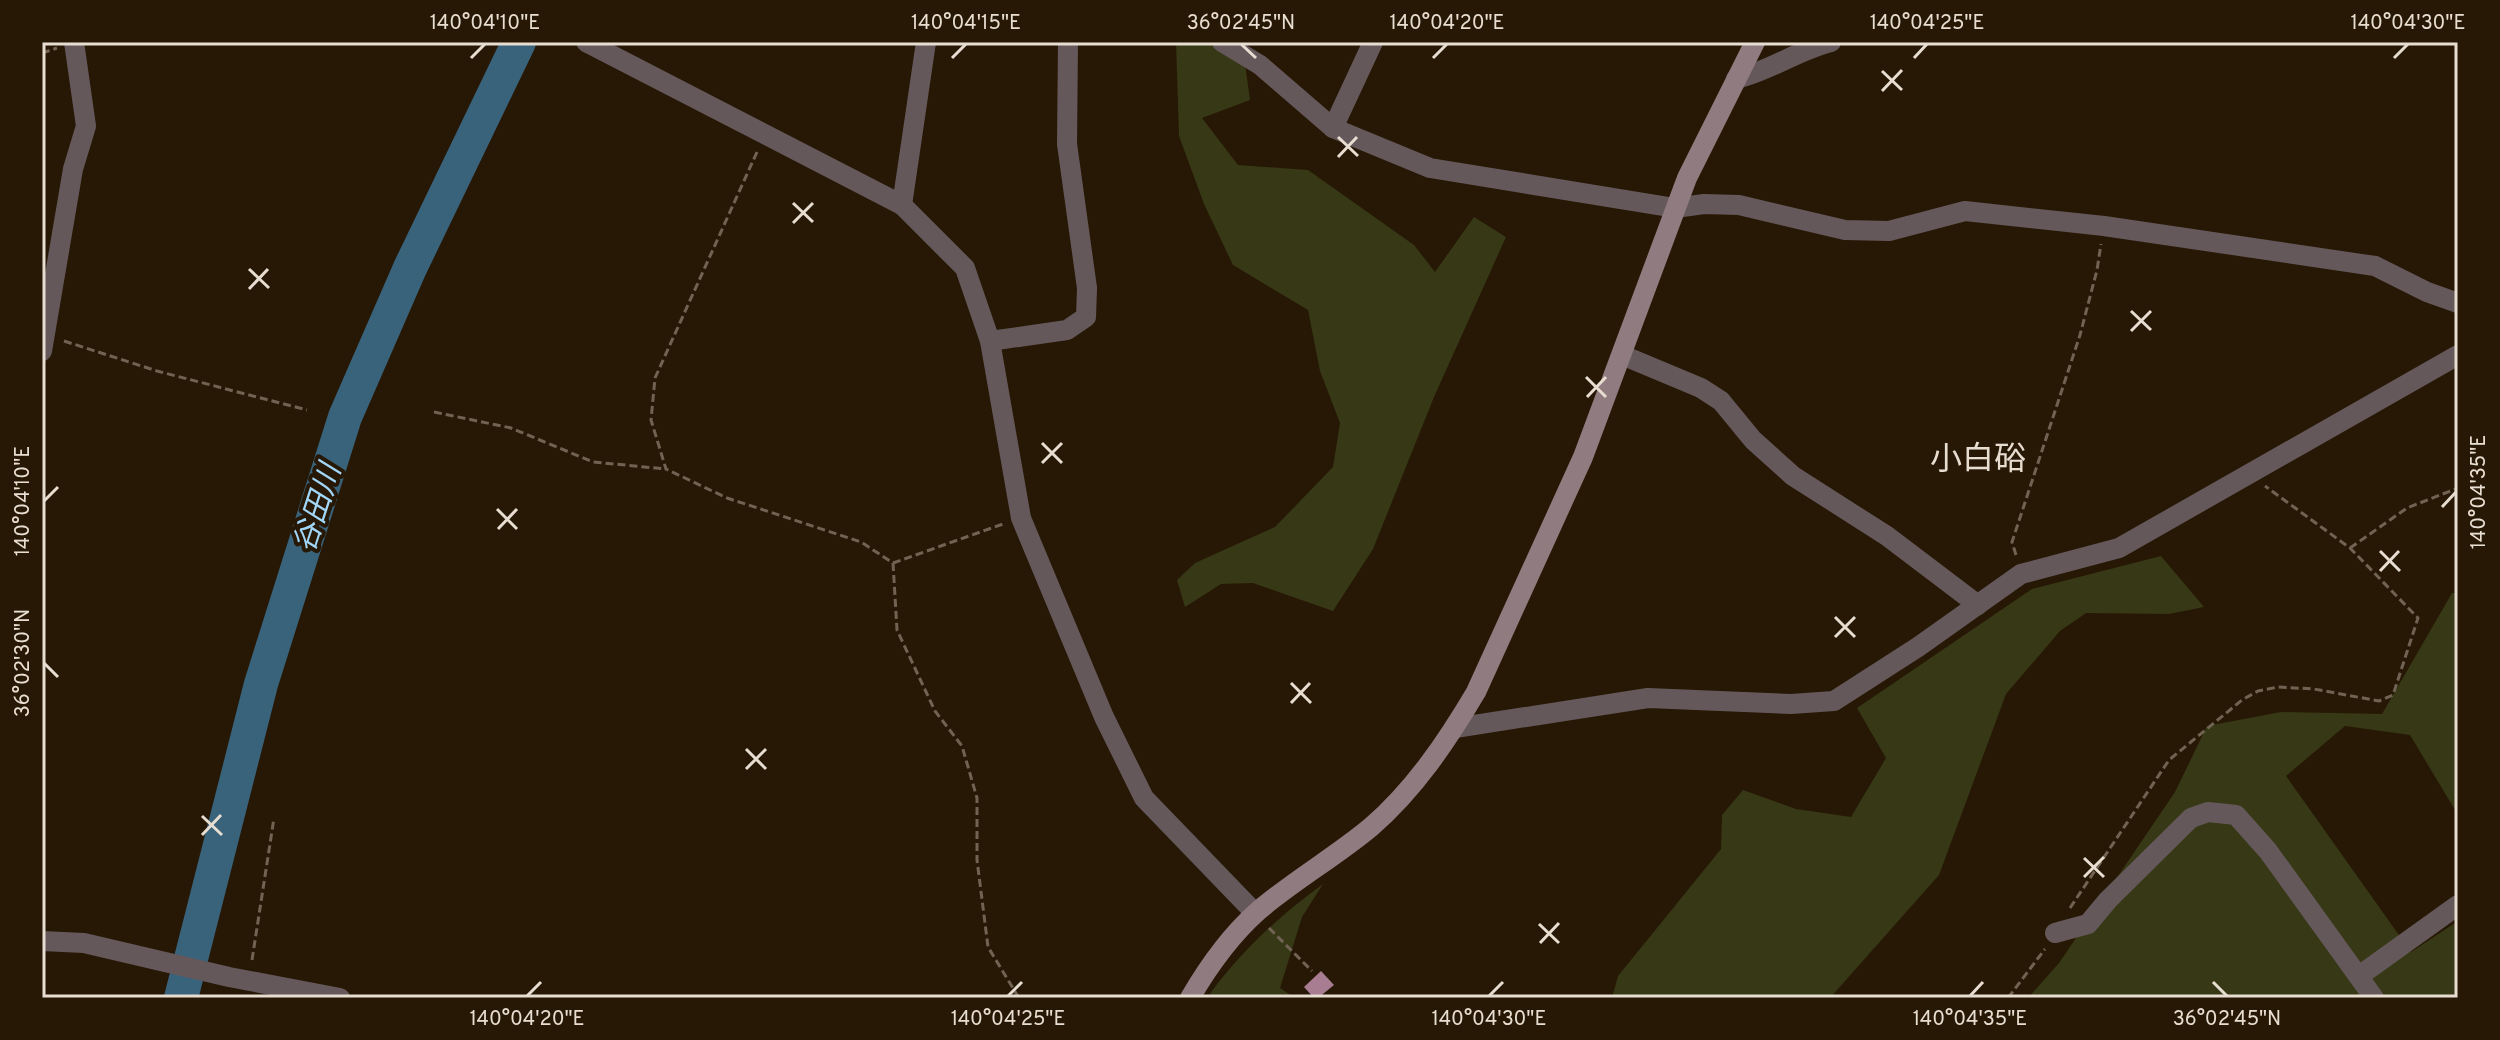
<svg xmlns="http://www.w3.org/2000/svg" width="2500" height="1040" viewBox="0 0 2500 1040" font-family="Overpass,'Noto Sans JP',sans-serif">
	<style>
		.green { fill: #363816 }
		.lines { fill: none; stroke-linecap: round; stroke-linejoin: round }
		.river { stroke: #39627b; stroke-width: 34 }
		.building { fill: #a97d91 }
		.path { stroke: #706353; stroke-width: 3; stroke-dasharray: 8 4; stroke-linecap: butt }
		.street { stroke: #65585b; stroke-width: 20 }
		.secondary { stroke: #907b80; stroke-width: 20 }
		.ticks { fill: none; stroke: #e7ddd1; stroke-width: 3 }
		.labels { text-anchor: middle; stroke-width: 8; stroke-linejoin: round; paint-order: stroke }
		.water-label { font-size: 30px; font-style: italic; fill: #a1d6f8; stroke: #271805 }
		.quarter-label { font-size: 32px; fill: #e7ddd1; stroke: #271805 }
		.neatline { fill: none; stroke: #e7ddd1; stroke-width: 3 }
		.ticks-label { font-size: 20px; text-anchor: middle; fill: #e7ddd1 }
	</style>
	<rect width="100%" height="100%" fill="#271805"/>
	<g class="green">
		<path d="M1176,42H1242L1250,100L1202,118L1238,165L1308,170L1414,245L1435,272L1474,217L1506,237L1434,397L1373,549L1333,611L1253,583L1221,584L1185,607L1177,580L1195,563L1275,527L1333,467L1340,423L1320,371L1308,310L1233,265L1204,204L1179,136Z"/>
		<path d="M2161,556L2204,607L2169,614L2086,613L2060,631L2006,694L1939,875L1830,998H1612L1618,976L1721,849L1722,815L1743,790L1796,809L1851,817L1886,758L1857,708L2032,589Z"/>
		<path d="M2452,593H2458V815L2410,735L2345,726L2286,776L2411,952L2458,921V998H2028L2059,963L2175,792L2207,726L2281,712L2382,714Z"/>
		<path d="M1323,884L1302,917L1280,988L1295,998H1207C1238,954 1279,916 1323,884Z"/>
	</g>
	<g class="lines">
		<path class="river" d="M181,998L261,684L345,417L410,268L519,42"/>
	</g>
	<path class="building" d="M1321,971L1334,985L1318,998H1314L1304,987Z"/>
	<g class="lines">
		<g class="path">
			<path d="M42,53L57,48"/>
			<path d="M757,152L655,378L651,420L666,469L727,498L861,542L893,563"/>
			<path d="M64,341L157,371L307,410"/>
			<path d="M434,412L511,428L593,462L666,469"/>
			<path d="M2350,548L2407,508L2458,488"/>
			<path d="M2016,555L2012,542L2080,335L2097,270L2101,244"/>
			<path d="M893,563L897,630L935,711L962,746L977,798V860L988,947L1019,998"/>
			<path d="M893,563L1003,524"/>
			<path d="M2070,908L2169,760L2242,700L2258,691L2278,687L2314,689L2379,701L2393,695L2418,618L2350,548L2265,486"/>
			<path d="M1269,928L1312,971"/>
			<path d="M252,960L274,818"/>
			<path d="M2008,998L2045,949"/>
		</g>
		<g class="street">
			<path d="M586,42L902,205L965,268L990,341L1021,518L1104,717L1144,798L1255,913"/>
			<path d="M1222,42L1260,65L1333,128L1430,168L1675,208L1704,204L1739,205L1845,230L1889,231L1965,211L2104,226L2375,266L2427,292L2458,303"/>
			<path d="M1736,79C1770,71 1798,50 1831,42"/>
			<path d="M1333,128L1373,42"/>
			<path d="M902,205L926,42"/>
			<path d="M990,341L1067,330L1086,317L1087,288L1067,144L1068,42"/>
			<path d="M42,351L73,169L86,126L74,42"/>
			<path d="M1622,355L1701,388L1721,401L1753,440L1793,476L1887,536L1978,605"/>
			<path d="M1455,728L1648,698L1791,704L1834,701L1918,647L2021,574L2119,548L2458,355"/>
			<path d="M2055,933L2088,924L2108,900L2191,818L2208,812L2236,815L2268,851L2374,998"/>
			<path d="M42,941L84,943L229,977L340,998"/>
			<path d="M2359,976L2458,905"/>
		</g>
		<path class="secondary" d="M1190,998C1208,967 1231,935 1258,911C1293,881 1335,857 1371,827C1414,790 1447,741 1476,692L1583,457L1687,178L1755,42"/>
	</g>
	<path class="ticks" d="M1241,44L1256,58M471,58L485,44M952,58L966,44M1433,58L1447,44M1914,58L1927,44M2394,58L2408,44M1882,71L1902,90M1882,91L1902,70M1338,137L1358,156M1338,157L1357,137M793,203L813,222M793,223L813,203M249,269L269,288M249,289L268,269M2131,311L2151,330M2131,331L2151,311M1586,377L1606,397M1587,397L1606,377M1042,443L1062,463M1042,463L1062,443M44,501L58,487M2442,507L2456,492M497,509L517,529M498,529L517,509M2380,551L2400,571M2380,571L2399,551M1835,617L1855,637M1835,637L1855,617M44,663L58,677M1291,683L1311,703M1291,703L1310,683M746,749L766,769M746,769L766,749M202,816L222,835M202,835L221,815M2084,858L2104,877M2084,877L2104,857M1539,924L1559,943M1540,943L1559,923M2213,982L2227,996M527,996L541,982M1008,996L1022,982M1489,996L1503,982M1970,996L1983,982"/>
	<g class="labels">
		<g class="water-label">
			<text transform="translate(317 508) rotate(-72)" y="10">谷田川</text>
		</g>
		<g class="quarter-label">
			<text x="1978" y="469">小白硲</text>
		</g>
	</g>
	<rect width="2500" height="1040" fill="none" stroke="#271805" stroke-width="88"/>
	<rect x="44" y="44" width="2412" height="952" class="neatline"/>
	<g class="ticks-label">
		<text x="485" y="29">140°04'10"E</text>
		<text x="966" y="29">140°04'15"E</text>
		<text x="1241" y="29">36°02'45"N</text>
		<text x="1447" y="29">140°04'20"E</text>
		<text x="1927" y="29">140°04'25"E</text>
		<text x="2408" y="29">140°04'30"E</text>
		<text transform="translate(2478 492) rotate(-90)" y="7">140°04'35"E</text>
		<text transform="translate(22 501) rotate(-90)" y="7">140°04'10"E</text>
		<text transform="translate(22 663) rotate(-90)" y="7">36°02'30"N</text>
		<text x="527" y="1025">140°04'20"E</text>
		<text x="1008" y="1025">140°04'25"E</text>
		<text x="1489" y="1025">140°04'30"E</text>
		<text x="1970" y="1025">140°04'35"E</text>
		<text x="2227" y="1025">36°02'45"N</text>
	</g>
</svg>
